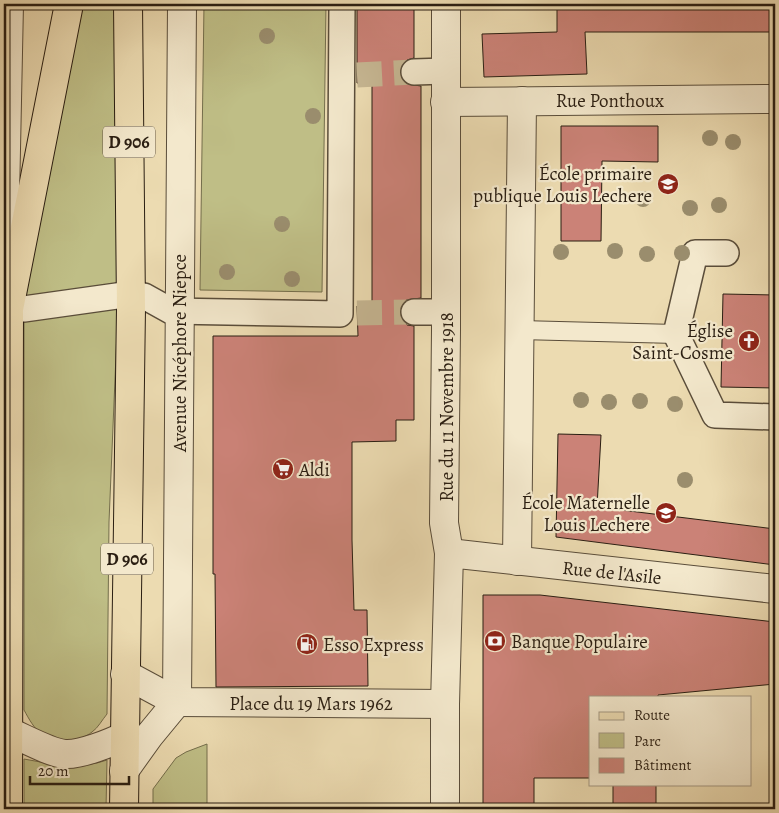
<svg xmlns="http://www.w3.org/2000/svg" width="779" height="813" viewBox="0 0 779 813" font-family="Alegreya,serif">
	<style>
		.green { fill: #bfbe86; stroke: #746e4c }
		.building { fill: #cb8277; stroke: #2a1e12 }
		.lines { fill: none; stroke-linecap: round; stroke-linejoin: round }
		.pedestrian-tunnel { stroke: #c5b591; stroke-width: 25; stroke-dasharray: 25 12; stroke-linecap: butt }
		.service-casing { stroke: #5a4d3a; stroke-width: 20 }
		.pedestrian-casing { stroke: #5a4d3a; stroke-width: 28 }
		.minor-casing { stroke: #5a4d3a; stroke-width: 30 }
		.tertiary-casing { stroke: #5a4d3a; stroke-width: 30 }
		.primary-casing { stroke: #2a1e12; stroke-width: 30 }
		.service { stroke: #f3e8cc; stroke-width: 18 }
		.pedestrian { stroke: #f3e8cc; stroke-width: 25 }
		.minor { stroke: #f3e8cc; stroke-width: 28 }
		.tertiary { stroke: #f3e8cc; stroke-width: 28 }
		.primary { stroke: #ecdbb1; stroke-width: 28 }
		.tree { fill: #9a8d6d }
		.labels { text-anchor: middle; stroke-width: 4.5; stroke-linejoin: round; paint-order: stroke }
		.shield { fill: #f3e8cc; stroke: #665b4a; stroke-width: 1 }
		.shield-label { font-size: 18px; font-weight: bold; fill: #2a1e12 }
		.street-label { font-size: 19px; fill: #2a1e12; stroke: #f3e8cc }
		.poi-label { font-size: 19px; fill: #2a1e12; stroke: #f3e8cc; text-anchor: end }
	</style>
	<rect width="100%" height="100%" fill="#ecdbb1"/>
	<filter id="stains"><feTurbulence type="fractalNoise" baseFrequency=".004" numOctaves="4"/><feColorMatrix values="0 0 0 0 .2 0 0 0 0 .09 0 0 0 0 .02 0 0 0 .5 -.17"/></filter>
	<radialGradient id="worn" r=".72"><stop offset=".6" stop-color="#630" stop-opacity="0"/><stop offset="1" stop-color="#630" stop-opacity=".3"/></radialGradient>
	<g class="green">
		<path d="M77,4H118L117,283L25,297Z"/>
		<path d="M204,4H326L322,292L200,290Z"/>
		<path d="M118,307L109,522L107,714C102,720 98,728 92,732C80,742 56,744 43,735C34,729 29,719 24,710V320Z"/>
		<path d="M207,744V809H153V789L176,758L186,752Z"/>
		<path d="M24,759L68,767L97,763L107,760L106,809H24Z"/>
	</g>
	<g class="building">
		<path d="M357,4H414V58L407,60L402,65L400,73L402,80L407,84L421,86V298L406,300L401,305L400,312L402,320L407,325L414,326V420H396V441L352,442V540L354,610H367L368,686L216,687L215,574H213V336H358L357,306H372V83H357Z"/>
		<path d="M557,4H775V32H585L587,74L484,77L482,34L557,32Z"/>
		<path d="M561,126H658V162L602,161L601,241H561Z"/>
		<path d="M723,294L775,295V388L721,387Z"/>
		<path d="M558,434L601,435L597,507L775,529V565L556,537Z"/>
		<path d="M483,595H540L775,622V684L658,695V697H590V778H534V809H483Z"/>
		<rect x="613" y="784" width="43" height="25"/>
	</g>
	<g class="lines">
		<g class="pedestrian-tunnel">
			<path d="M357,75L414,72"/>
			<path d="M357,313L414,312"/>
		</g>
		<g class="service-casing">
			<path id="service" d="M520,330L676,334"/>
		</g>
		<g class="pedestrian-casing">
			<g id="pedestrian">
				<path d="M414,72L445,71"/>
				<path d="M726,253H695L676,334L715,415L775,417"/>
				<path d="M4,309H24L131,294L144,296L171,311L340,314L342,4"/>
				<path d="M414,312H446"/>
			</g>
		</g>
		<g class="minor-casing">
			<g id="minor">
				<path d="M446,4V330L444,523L449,553"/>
				<path d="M445,102L775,99"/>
				<path d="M8,285L5,197L9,4"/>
				<path d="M517,561L522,101"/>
				<path d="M125,674L177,702L445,704"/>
				<path d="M7,731C22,737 50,753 65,754C80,755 111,743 124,736"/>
				<path d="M124,771L149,736L177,702L182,4"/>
			</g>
		</g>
		<g class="tertiary-casing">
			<path id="tertiary" d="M445,809V704L449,553L775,589"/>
		</g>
		<g class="primary-casing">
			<g id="primary">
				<path d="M8,809L9,309L69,4"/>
				<path d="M124,809L131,308L128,4"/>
			</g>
		</g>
		<use href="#service" class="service"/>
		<use href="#pedestrian" class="pedestrian"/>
		<use href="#minor" class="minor"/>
		<use href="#tertiary" class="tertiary"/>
		<use href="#primary" class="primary"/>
	</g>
	<g class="tree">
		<circle cx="267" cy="36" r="8"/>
		<circle cx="313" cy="116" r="8"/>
		<circle cx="710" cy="138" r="8"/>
		<circle cx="733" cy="142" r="8"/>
		<circle cx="643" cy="199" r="8"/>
		<circle cx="719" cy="205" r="8"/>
		<circle cx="690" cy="208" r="8"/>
		<circle cx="282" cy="224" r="8"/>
		<circle cx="615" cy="251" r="8"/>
		<circle cx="561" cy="252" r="8"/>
		<circle cx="682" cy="253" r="8"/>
		<circle cx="647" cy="254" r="8"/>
		<circle cx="227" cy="272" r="8"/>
		<circle cx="292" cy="279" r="8"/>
		<circle cx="581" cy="400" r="8"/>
		<circle cx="640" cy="401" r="8"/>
		<circle cx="609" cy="402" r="8"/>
		<circle cx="675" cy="404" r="8"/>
		<circle cx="685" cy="480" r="8"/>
	</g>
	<defs>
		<g id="school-disc" transform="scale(1.125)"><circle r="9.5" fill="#8f2418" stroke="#f3e8cc"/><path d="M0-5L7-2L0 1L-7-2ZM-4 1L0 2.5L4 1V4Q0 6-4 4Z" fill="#fff"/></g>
		<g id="church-disc" transform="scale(1.125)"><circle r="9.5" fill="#8f2418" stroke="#f3e8cc"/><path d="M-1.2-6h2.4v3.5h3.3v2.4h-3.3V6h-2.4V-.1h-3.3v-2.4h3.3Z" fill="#fff"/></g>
		<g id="supermarket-disc" transform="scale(1.125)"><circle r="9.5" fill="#8f2418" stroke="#f3e8cc"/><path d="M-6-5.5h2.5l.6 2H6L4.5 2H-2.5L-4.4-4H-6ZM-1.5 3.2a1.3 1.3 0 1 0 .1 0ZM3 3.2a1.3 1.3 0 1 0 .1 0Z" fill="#fff"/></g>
		<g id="bank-disc" transform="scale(1.125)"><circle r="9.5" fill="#8f2418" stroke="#f3e8cc"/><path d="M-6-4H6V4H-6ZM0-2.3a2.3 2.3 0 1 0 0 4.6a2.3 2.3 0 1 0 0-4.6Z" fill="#fff"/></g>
		<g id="fuel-disc" transform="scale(1.125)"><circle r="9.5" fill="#8f2418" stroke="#f3e8cc"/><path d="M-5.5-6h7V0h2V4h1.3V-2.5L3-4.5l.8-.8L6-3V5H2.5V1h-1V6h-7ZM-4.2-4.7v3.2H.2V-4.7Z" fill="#fff"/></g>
	</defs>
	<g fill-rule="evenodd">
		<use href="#school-disc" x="668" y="184"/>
		<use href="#church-disc" x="749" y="341"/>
		<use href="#supermarket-disc" x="283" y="469"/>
		<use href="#school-disc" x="666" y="513"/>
		<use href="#bank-disc" x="495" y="641"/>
		<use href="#fuel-disc" x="307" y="644"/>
	</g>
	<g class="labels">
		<g class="shield">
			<rect x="103" y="126.5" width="52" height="31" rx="4"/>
			<rect x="101" y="543.5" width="52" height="31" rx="4"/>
		</g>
		<g class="shield-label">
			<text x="129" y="148">D 906</text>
			<text x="127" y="565">D 906</text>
		</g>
		<g class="street-label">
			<text x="610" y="107">Rue Ponthoux</text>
			<text transform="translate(179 353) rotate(-90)" y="7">Avenue Nicéphore Niepce</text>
			<text transform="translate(446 407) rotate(-90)" y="7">Rue du 11 Novembre 1918</text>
			<text transform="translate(612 572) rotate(6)" y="7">Rue de l'Asile</text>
			<text x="311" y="710">Place du 19 Mars 1962</text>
		</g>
		<g class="poi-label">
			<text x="652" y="180">École primaire<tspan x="652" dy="22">publique Louis Lechere</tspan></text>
			<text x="733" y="337">Église<tspan x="733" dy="22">Saint-Cosme</tspan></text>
			<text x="299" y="476" text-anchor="start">Aldi</text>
			<text x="650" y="509">École Maternelle<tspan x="650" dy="22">Louis Lechere</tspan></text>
			<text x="511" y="648" text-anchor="start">Banque Populaire</text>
			<text x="323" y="651" text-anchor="start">Esso Express</text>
		</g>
	</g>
	<rect width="779" height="813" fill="none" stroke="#ecdbb1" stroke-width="20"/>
	<rect x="5" y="5" width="769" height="803" fill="none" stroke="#2a1e12" stroke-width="2.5"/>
	<rect x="10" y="10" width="759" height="793" fill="none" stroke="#2a1e12"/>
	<rect x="589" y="696" width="162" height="90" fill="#f3e8cc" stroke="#a39782"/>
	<rect x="599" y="712" width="25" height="8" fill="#ecdbb1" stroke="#a39782"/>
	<text x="634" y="720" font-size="15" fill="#2a1e12">Route</text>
	<rect x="599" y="733" width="25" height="15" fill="#bfbe86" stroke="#a39782"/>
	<text x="634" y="746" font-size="15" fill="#2a1e12">Parc</text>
	<rect x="599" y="758" width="25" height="15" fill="#cb8277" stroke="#a39782"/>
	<text x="634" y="770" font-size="15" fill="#2a1e12">Bâtiment</text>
	<path d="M30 776v8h99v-8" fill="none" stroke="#2a1e12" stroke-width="2.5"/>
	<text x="38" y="776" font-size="15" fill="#2a1e12" stroke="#f3e8cc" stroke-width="4" paint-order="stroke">20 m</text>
	<rect width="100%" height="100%" filter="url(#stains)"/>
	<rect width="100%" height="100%" fill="url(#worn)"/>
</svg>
